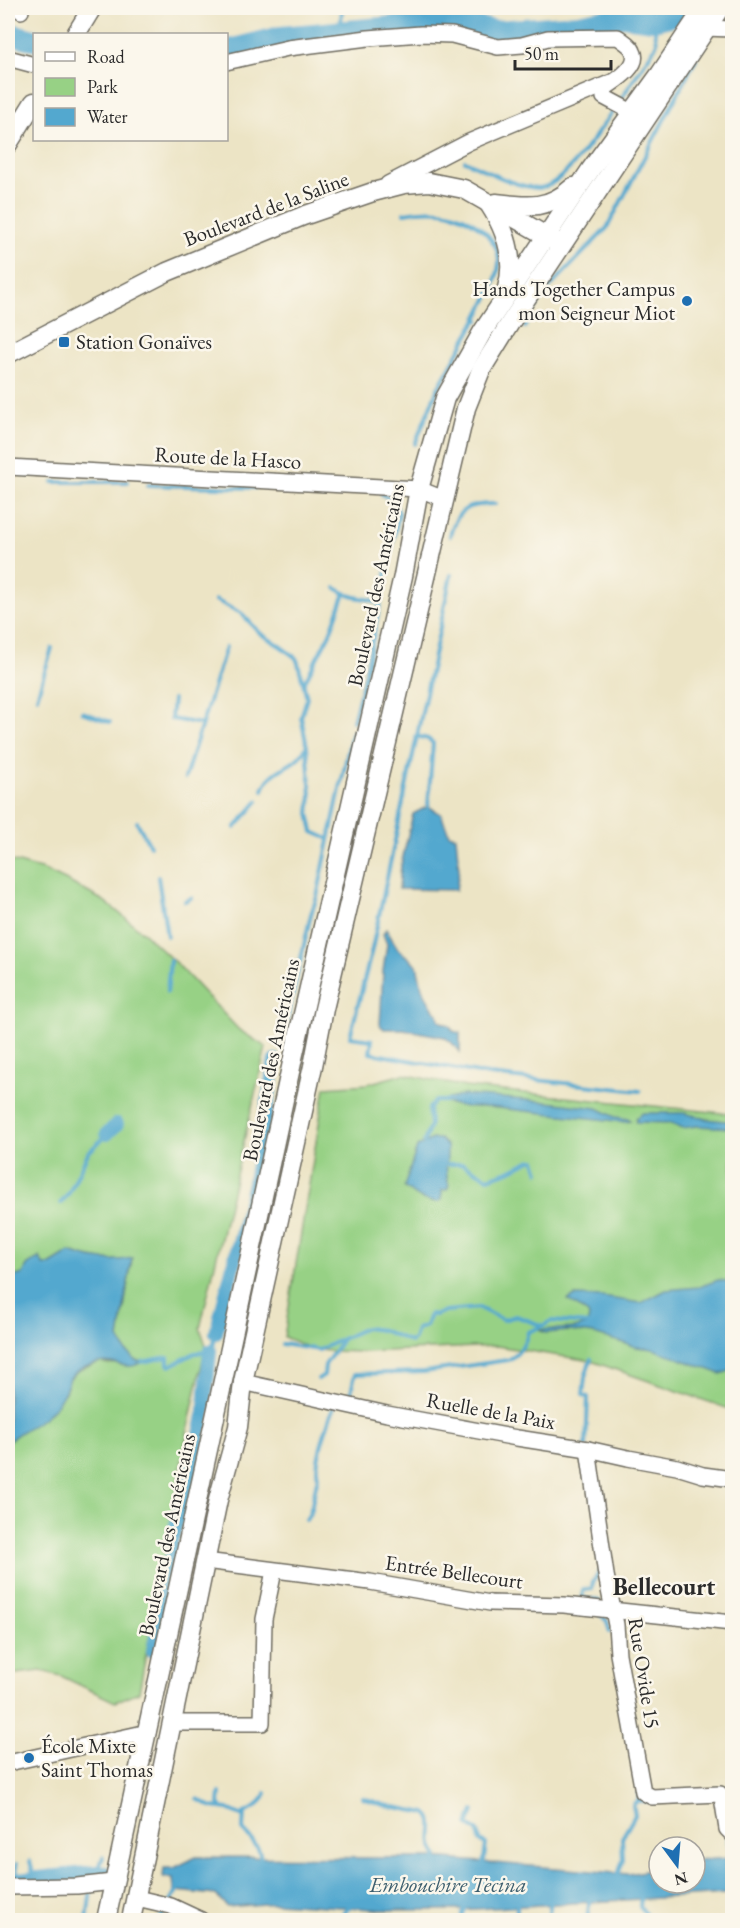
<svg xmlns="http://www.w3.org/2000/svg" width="740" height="1928" viewBox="0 0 740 1928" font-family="'EB Garamond',serif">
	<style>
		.green { fill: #97d185; stroke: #617e58; stroke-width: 1.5 }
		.water { fill: #53a8cf; stroke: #3f6a7d; stroke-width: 1.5 }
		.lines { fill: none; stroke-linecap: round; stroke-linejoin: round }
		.stream { stroke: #53a8cf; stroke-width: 4 }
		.canal { stroke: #53a8cf; stroke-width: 14 }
		.river { stroke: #53a8cf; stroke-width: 22 }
		.minor-casing { stroke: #6f6c61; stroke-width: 18 }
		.major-casing { stroke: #6f6c61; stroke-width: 21 }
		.minor { stroke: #fff; stroke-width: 15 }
		.major { stroke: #fff; stroke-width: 18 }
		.poi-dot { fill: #1f6fb2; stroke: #fbf7ec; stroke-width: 2 }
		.labels { text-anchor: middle; stroke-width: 5; stroke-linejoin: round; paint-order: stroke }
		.street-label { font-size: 21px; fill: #2b2b2b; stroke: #fbf7ec }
		.poi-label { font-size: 21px; fill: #2b2b2b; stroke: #fbf7ec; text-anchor: start }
		.water-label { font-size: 22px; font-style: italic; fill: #3b5d6d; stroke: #fbf7ec }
		.quarter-label { font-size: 24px; font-weight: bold; fill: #2b2b2b; stroke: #fbf7ec }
	</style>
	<rect width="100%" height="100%" fill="#fbf7ec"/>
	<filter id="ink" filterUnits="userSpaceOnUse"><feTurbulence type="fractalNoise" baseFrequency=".0167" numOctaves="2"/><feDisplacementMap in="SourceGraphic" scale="12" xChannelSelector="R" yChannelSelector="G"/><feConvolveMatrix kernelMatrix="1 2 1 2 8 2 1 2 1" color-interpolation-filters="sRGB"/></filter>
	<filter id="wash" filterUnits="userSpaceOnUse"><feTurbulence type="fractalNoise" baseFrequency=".008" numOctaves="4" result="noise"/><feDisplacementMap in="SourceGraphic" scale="24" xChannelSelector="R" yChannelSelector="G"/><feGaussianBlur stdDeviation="1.35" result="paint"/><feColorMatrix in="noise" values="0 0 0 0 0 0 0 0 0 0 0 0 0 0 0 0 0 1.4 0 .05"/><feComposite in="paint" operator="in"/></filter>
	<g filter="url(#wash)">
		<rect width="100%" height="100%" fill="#ece4c5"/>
		<g class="green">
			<path d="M8,860L44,870L67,881L104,901L144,933L180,967L239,1030L266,1047L200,1328L206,1345L189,1423L139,1692L115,1702L61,1676L41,1671L8,1675V1442L20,1431L41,1420L65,1392L70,1378L77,1371L100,1362L108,1364L141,1362L135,1360L126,1351L119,1338L132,1259C111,1263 90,1260 70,1252L49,1265H43L40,1258L27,1266L23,1274L8,1279Z"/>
			<path d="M403,1074L466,1087L732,1114V1410L591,1361L497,1346L364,1352L329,1351L312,1349L284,1337L325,1087L367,1084Z"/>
		</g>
		<g class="water">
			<path d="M428,806L441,814L449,834L456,836L459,870L456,890L399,889L401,865L413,814Z"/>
			<path d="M386,929L398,949L417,965L422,988L432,1007L438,1014L439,1021L449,1025L453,1031L460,1033V1052L451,1042L444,1037L403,1029H384L380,1025L383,971L387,944L383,934Z"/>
			<path d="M464,1095L539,1101L597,1108L615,1117L628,1119L631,1121L625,1122L489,1107H466L446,1103L445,1100Z"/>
			<path d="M643,1113H684L707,1119L732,1122V1128L697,1126L683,1128L671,1123L636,1122V1118Z"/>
			<path d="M432,1139H440L447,1146C448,1159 444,1174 449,1185L447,1190H442V1199L438,1202C424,1202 414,1196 404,1187L417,1147Z"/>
			<path d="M70,1252C91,1260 111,1263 132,1258L119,1338L126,1351L135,1360L142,1362C126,1373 113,1358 98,1363C90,1365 75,1370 70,1378C68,1382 67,1387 65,1391C60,1401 51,1413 42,1419C30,1428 19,1431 8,1442V1279L23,1274L27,1266L40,1257L43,1265H49Z"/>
			<path d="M718,1280L732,1282V1370L721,1374L653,1349L636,1347L594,1334L569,1331L546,1333L539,1330L575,1328L587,1325L589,1317L588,1314L568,1300L575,1296L602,1297L641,1303L666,1290L699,1287Z"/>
			<path d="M196,1857L434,1858L629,1874L659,1868V1883H695V1860L732,1858V1895L726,1894L459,1910H388L276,1903L227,1907L216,1895L176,1891L174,1890L173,1878L163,1877L164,1868H174Z"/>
		</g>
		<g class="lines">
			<g class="stream">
				<path d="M278,8L280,9L284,8"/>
				<path d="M342,8L341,23L346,31"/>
				<path d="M725,15L732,8"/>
				<path d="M619,102L655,47L657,42L653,20"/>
				<path d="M465,161C486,170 516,188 539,188C564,187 601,128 614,109"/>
				<path d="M404,213C419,210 440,209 455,214C475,221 500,239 499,263C498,282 485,302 477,319L479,320"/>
				<path d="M525,327L534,309L547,290L607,228L696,59"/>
				<path d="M415,444L437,390L477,319"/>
				<path d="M53,482H127"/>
				<path d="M148,485L255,488"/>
				<path d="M450,536C457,507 469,504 496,504"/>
				<path d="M451,575L372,949L350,1037L372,1040L370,1053L489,1075L640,1091"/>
				<path d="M336,588C343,593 352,597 361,598C370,600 373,599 380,605"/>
				<path d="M215,600L241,613L261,634L280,646L296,658L298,663L307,698L301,717L307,747L311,796L309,813L313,832L329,839"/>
				<path d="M304,683L330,633L345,593"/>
				<path d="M37,697L52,648"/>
				<path d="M173,699L171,719L202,724"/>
				<path d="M82,712L110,722"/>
				<path d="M353,721L365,676L399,513L393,501L382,494"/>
				<path d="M416,736L428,739L433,743L428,806"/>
				<path d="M185,778L226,647"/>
				<path d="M263,790C271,766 296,769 306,747"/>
				<path d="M137,822L150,846"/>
				<path d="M235,828L258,801"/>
				<path d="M158,877L167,936"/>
				<path d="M185,901L191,898"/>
				<path d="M167,992L170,960"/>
				<path d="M283,1038L311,914L317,897L352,732"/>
				<path d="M424,1142L430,1126L429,1108L435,1101H449"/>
				<path d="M448,1164H463L488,1178L509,1171L531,1160H535L539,1172"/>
				<path d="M61,1203L69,1193L88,1153L107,1134"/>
				<path d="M282,1344L319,1350L365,1328L382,1330L411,1342L414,1339L417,1329L426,1326L430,1314L436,1315L445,1311L479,1308L503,1320L516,1316L543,1326L551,1321L591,1324"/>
				<path d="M142,1362L168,1357V1364L170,1366L195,1353L208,1352L213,1347L216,1333L220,1332"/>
				<path d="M318,1379L324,1375L325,1365L341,1341"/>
				<path d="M349,1401L355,1374L424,1372L508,1360C520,1354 525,1344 528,1332L543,1326"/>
				<path d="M586,1446L588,1397L583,1395L585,1377L591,1359"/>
				<path d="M306,1520L310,1513L318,1476C313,1464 329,1420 334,1406"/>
				<path d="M599,1601L582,1598L583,1590L592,1589L593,1582L600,1571"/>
				<path d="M599,1613L607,1621L610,1632"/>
				<path d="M220,1793L219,1804L221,1806"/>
				<path d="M638,1793L640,1801H648"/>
				<path d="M363,1798L384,1805L426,1813C440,1823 424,1839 437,1855L435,1861"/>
				<path d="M197,1799L212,1807L228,1809L243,1816"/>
				<path d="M474,1811L468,1825L478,1831L480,1841L486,1844L483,1866"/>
				<path d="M727,1836L730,1851L729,1861"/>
				<path d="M30,1861L33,1872L36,1877"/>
				<path d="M260,1863C263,1846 250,1842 243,1829L244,1813C256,1808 260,1805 266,1793"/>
				<path d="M16,1864L17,1875L20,1879"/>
				<path d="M617,1878L623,1860L622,1838L635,1815L633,1805L639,1799"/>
				<path d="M94,1880L103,1857"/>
				<path d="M641,1894L640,1907L645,1913"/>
				<path d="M171,1901L178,1889"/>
				<path d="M87,1920L91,1889"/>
				<path d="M159,1920L164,1913"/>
				<path d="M339,1920L351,1904"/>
				<path d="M462,1920V1916L466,1907"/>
				<path d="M511,1920L517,1911V1902"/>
				<path d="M548,1920L551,1901"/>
				<path d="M587,1920L590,1897"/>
				<path d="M732,1920L727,1890L732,1887"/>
			</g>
			<g class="canal">
				<path d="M107,1134L117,1124"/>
				<path d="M216,1333L254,1183L275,1060"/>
				<path d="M153,1651L172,1554L171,1542L190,1478L204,1416L210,1351"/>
				<path d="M8,1881L96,1872L105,1873"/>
			</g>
			<g class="river">
				<path d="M8,33L34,40"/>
				<path d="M226,51L281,37L425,24L464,25L496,31L578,25L624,16L653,20L686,12"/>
			</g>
		</g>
	</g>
	<g filter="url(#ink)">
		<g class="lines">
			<g class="minor-casing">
				<g id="minor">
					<path d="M18,8L21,11"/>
					<path d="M704,28L732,29"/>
					<path d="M8,58L34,65"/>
					<path d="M226,62L288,48L368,38L421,34L452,35L498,47L522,45L548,38L618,37C623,41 631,45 633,51C641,66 615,81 605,88L604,97L632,112"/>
					<path d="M388,184L469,142L612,82"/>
					<path d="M8,467L419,489L444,499"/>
					<path d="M243,1382L387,1414L517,1438L588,1449L628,1458L677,1467L703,1475L732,1479"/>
					<path d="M588,1449L606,1575L616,1625L618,1654L643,1792L652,1797L720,1794L722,1797L727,1829L732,1834"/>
					<path d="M205,1561L370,1582L490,1603L564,1605L732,1623"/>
					<path d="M173,1723H262L264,1619L274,1571"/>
					<path d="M8,1763L148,1732"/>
					<path d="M8,1887L77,1886L113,1882"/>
					<path d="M137,1898L171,1906L201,1920"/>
				</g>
			</g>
			<g class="major-casing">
				<g id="major">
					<path d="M76,34L92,8"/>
					<path d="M8,144L34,102"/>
					<path d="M496,203C528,207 548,210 573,187"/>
					<path d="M489,204C506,230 516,258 507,288"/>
					<path d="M8,354L167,272L303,216L373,192L404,184L429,182L464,189L555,241"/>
					<path d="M106,1920L293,1058L403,576L419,489L445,398L483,331L591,169L660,74L704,8"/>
					<path d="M131,1920L218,1500L238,1427L243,1382L313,1066L324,1009L466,408L481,370L510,323L720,8"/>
				</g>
			</g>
			<use href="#minor" class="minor"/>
			<use href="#major" class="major"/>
		</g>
	</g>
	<g class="poi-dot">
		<circle cx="687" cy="301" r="6"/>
		<rect x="58" y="336" width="12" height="12" rx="3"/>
		<circle cx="29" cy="1758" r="6"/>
	</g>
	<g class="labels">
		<g class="street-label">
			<text transform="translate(266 209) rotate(-21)" y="7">Boulevard de la Saline</text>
			<text transform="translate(228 458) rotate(3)" y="7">Route de la Hasco</text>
			<text transform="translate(376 585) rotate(-78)" y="7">Boulevard des Américains</text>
			<text transform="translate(271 1060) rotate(-78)" y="7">Boulevard des Américains</text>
			<text transform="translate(491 1411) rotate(10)" y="7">Ruelle de la Paix</text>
			<text transform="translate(167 1535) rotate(-78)" y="7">Boulevard des Américains</text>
			<text transform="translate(454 1572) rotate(8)" y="7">Entrée Bellecourt</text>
			<text transform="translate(644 1673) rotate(81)" y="7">Rue Ovide 15</text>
		</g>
		<g class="poi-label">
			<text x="675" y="296" text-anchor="end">Hands Together Campus<tspan x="675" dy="24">mon Seigneur Miot</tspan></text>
			<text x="76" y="349">Station Gonaïves</text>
			<text x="41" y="1753">École Mixte<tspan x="41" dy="24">Saint Thomas</tspan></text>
		</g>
		<g class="water-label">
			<text x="448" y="1892">Embouchire Tecina</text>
		</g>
		<g class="quarter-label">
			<text x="664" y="1595">Bellecourt</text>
		</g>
	</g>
	<rect width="740" height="1928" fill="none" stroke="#fbf7ec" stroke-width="30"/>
	<rect x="33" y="33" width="195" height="108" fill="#fbf7ec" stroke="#a8a59f" stroke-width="1.5"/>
	<rect x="45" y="52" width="30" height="9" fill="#ffffff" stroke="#a8a59f" stroke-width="1.5"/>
	<text x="87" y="63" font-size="18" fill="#2b2b2b">Road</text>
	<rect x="45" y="78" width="30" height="18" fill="#97d185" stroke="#a8a59f" stroke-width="1.5"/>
	<text x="87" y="93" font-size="18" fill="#2b2b2b">Park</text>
	<rect x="45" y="108" width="30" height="18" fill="#53a8cf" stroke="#a8a59f" stroke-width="1.5"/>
	<text x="87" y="123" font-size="18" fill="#2b2b2b">Water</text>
	<g transform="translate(677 1865) rotate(164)"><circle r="28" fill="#fbf7ec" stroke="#a8a59f" stroke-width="1.5"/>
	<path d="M0-4.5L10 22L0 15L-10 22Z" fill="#1f6fb2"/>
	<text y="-9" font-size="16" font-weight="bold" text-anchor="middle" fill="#2b2b2b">N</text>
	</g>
	<path d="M515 60v9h96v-9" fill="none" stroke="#2b2b2b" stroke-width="3"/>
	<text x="524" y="60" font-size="18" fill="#2b2b2b" stroke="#fbf7ec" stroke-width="4.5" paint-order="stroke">50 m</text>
</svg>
